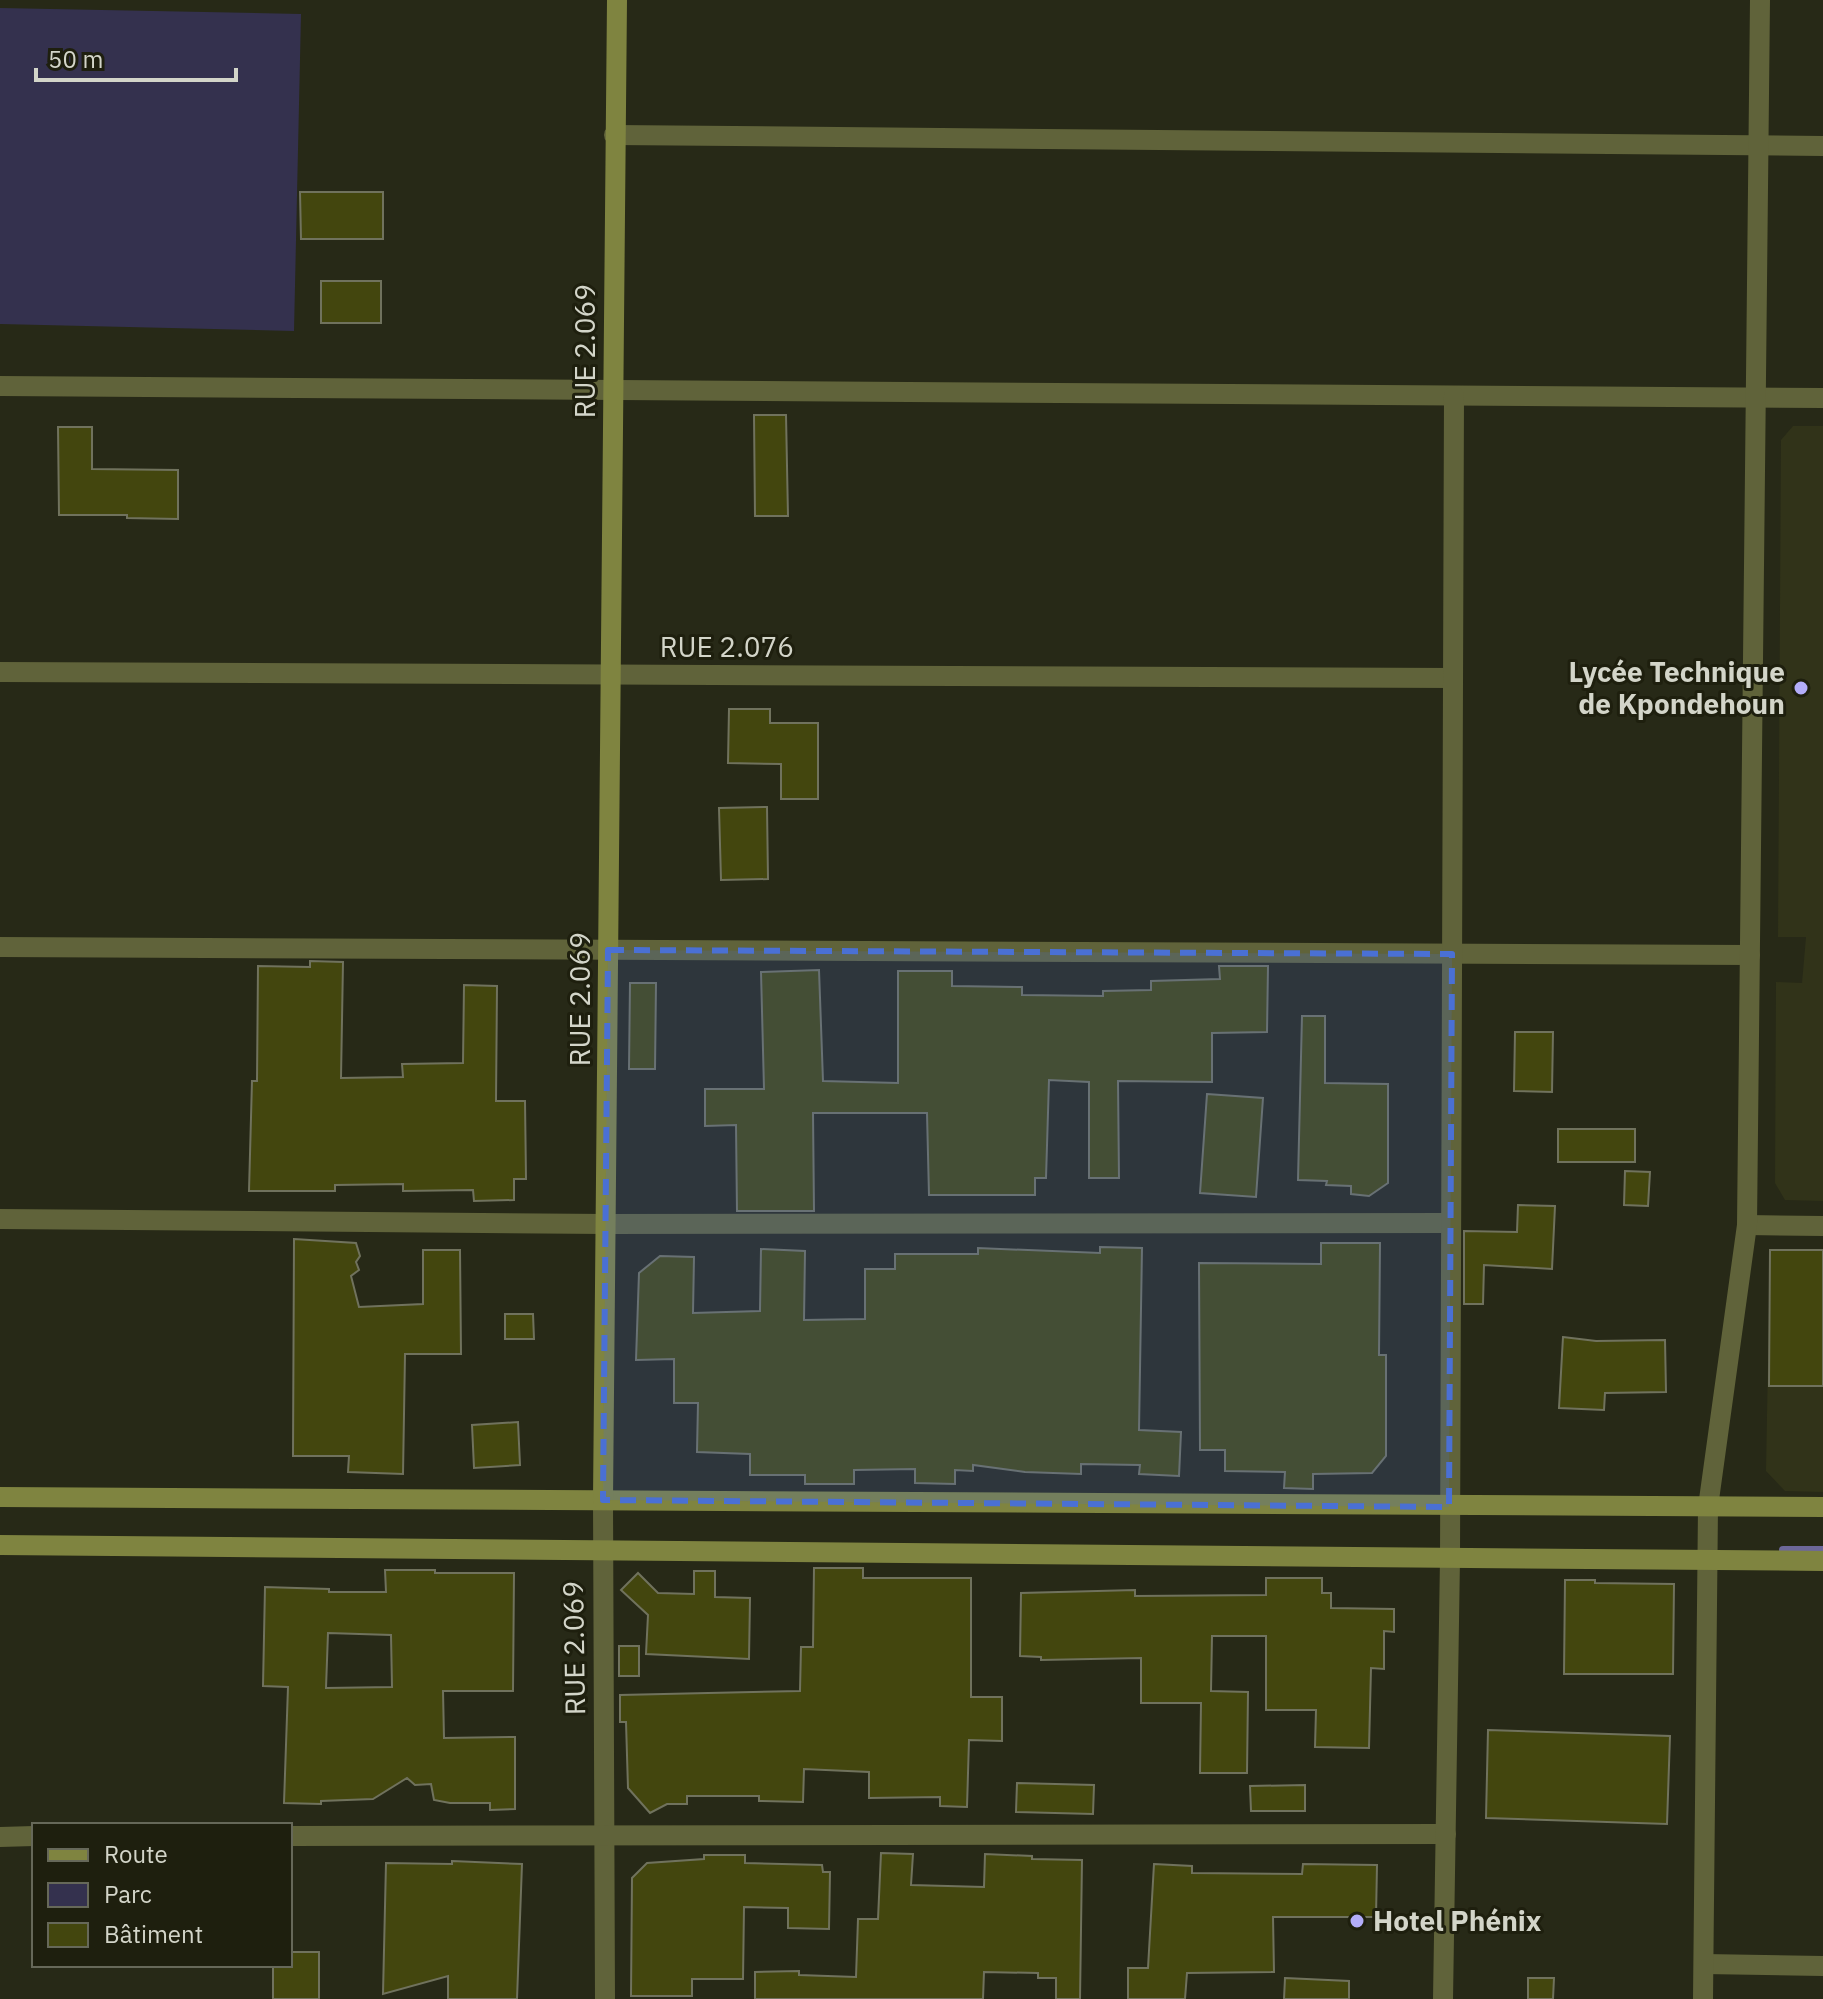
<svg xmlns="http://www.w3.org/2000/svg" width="1823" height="1999" viewBox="0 0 1823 1999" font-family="'IBM Plex Sans',sans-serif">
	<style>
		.built { fill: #313319 }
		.green { fill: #34314e }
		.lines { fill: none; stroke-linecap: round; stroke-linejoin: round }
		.stream { stroke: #6d6899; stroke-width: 8 }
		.building { fill: #43460e; stroke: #70725d; stroke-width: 2; fill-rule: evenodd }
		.street { stroke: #60633a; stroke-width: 20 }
		.secondary { stroke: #7f8440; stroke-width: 20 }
		.marked { fill: #4a70d4; fill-opacity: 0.2; stroke: #4a70d4; stroke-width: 6; stroke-dasharray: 16 10; stroke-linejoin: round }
		.poi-dot { fill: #b3adf9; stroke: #1e1f0e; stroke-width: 3 }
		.labels { text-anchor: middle; stroke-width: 6; stroke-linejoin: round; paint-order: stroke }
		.street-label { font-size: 28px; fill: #d3d5c9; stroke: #1e1f0e }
		.poi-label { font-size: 28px; font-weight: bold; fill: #d3d5c9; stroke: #1e1f0e; text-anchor: end }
	</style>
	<rect width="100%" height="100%" fill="#272917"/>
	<g class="built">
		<path d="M1793,426H1823V1201L1785,1200L1775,1183L1776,982L1802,983L1806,937H1778L1781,440Z"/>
		<path d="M1770,1250H1823V1492L1785,1491L1766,1471Z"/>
	</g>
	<path class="green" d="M0,8L301,14L294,331L0,324Z"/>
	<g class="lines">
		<path class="stream" d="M1783,1550H1823"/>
	</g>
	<g class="building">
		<path d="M300,192H383V239H301Z"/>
		<rect x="321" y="281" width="60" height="42"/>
		<path d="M754,415H786L788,516H755Z"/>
		<path d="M58,427H92V469L178,470V519L127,518V515H59Z"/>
		<path d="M729,709H770V723H818V799H781V764L728,763Z"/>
		<path d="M767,807L768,879L721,880L719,808Z"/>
		<path d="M310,961L343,962L341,1078L403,1077L402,1064L463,1063L464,985L497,986L496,1101H525L526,1179H514V1200L474,1201L473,1190L403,1191V1184L335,1185V1191H249L252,1081H257L258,966L310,967Z"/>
		<path d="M1219,966H1268L1267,1032L1212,1033V1082L1118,1081L1119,1178H1089V1082L1049,1080L1046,1178H1035V1195H929L927,1113H813L814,1211H737L736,1125L705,1126V1089H764L761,972L819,970L823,1081L898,1083V971H952V986L1022,987V995L1103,996V991L1151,990V981L1220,979Z"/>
		<path d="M630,983H656L655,1069H629Z"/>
		<path d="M1302,1016H1325V1083L1388,1084V1183L1369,1196L1351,1194V1186L1326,1185L1327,1181L1298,1180Z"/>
		<path d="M1515,1032H1553L1552,1092L1514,1091Z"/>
		<path d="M1207,1094L1263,1098L1256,1197L1200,1193Z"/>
		<rect x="1558" y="1129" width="77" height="33"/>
		<path d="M1625,1171L1650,1172L1648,1206L1624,1205Z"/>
		<path d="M1518,1205L1555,1206L1552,1269L1484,1265L1483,1304H1464V1231L1517,1232Z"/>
		<path d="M294,1239L356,1243L360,1256L356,1262L359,1270L351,1276L359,1307L423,1304V1250H460L461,1354H405L403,1474L348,1472L349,1456H293Z"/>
		<path d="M1321,1243H1380L1379,1355H1386V1456L1372,1473L1313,1474V1489L1284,1488L1285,1472L1225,1471V1450H1200L1199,1263L1321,1264Z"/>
		<path d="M1100,1247L1142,1248L1139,1430L1181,1432L1179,1476L1139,1474L1140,1465L1081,1464V1474L1025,1472L973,1465V1471L955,1470V1484L915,1483V1469L854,1470V1484H805V1475H750V1454L697,1452L698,1403H674V1359L636,1360L639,1273L660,1256L694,1257L693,1313L760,1311L761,1249L805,1251L804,1320L865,1319V1269H895V1254H978V1248L1100,1253Z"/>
		<path d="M1770,1250H1823V1386H1769Z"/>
		<path d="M505,1314H533L534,1339H505Z"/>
		<path d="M1563,1337L1596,1341L1665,1340L1666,1392L1605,1393L1604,1410L1559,1408Z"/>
		<path d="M518,1422L520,1465L474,1468L472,1425Z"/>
		<path d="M814,1568H863V1578H971V1697H1002V1741L969,1740L967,1807L940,1806V1797L869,1798V1772L804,1769L803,1802L759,1801V1796H687V1804H667L650,1813L628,1788L626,1722H620V1695L800,1691L801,1647H813Z"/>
		<path d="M385,1570H435V1573H514L513,1691H443L444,1738L515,1737V1809L490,1810V1803H450L434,1800L431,1784L415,1785L407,1778L373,1799L321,1801V1804L284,1803L288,1687L263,1686L265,1587L329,1589V1592H386ZM328,1633L391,1635L392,1687L326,1688Z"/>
		<path d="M694,1571H715V1597L750,1598L749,1659L646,1654L648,1615L621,1590L638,1573L658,1593L694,1594Z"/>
		<path d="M1266,1578H1322V1593H1331V1608L1394,1609V1632L1384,1631V1669L1371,1668L1369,1748L1315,1747L1316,1710H1266V1636H1212L1211,1691L1248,1692L1247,1773H1200L1201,1703H1141V1658L1041,1660V1657L1020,1656L1021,1593L1135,1590V1596L1266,1595Z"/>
		<path d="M1565,1580H1595V1583L1674,1584L1673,1674H1564Z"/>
		<rect x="619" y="1646" width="20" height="30"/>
		<path d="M1488,1730L1670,1736L1667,1824L1486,1818Z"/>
		<path d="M1017,1783L1094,1785L1093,1814L1016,1812Z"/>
		<path d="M1305,1785V1811H1251L1250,1786Z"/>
		<path d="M881,1853L913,1854L911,1885L984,1887L985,1854L1032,1856V1859L1082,1860L1080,1999H1056V1978H1038V1973L984,1972L983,1999H755V1972L799,1971V1975L856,1977L858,1919H878Z"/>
		<path d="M704,1855H745V1863L822,1865L823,1872H830L829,1929L788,1928V1908L744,1907L743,1979H692V1996H631L632,1878L647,1863L704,1859Z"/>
		<path d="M452,1861L522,1864L517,1999H448V1976L383,1994L386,1863L452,1864Z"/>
		<path d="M1154,1864L1192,1866V1873L1302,1874L1303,1864L1377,1865L1376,1917H1273L1274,1972L1187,1973L1185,1999H1128V1968H1148Z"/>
		<path d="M290,1952H319V1999H273V1965H290Z"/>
		<path d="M1285,1978L1349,1981V1999H1284Z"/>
		<path d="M1528,1978H1554L1553,1999H1528Z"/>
	</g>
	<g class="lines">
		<g class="street">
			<path d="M614,135L1823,146"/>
			<path d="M0,386L1823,398"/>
			<path d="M0,672L1453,678"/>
			<path d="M0,947L1750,955"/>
			<path d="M0,1219L606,1224L1450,1223"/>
			<path d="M1747,1225L1823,1226"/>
			<path d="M603,1500L605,1999"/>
			<path d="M290,1836L1446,1834"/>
			<path d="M0,1837L34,1836"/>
			<path d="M1704,1964L1823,1966"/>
			<path d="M1443,1999L1450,1559L1454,396"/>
			<path d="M1703,1999L1708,1507L1747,1225L1760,0"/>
		</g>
		<g class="secondary">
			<path d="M0,1497L1823,1507"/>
			<path d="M603,1500L617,0"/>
			<path d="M0,1545L1823,1561"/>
		</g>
	</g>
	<path class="marked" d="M608,950L1452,954L1449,1507L603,1500Z"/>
	<g class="poi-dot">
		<circle cx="1801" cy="688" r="8"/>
		<circle cx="1357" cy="1921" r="8"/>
	</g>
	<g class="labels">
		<g class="street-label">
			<text transform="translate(585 351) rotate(-90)" y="10">RUE 2.069</text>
			<text x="727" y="657">RUE 2.076</text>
			<text transform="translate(580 999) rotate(-90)" y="10">RUE 2.069</text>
			<text transform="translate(574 1648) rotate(-91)" y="10">RUE 2.069</text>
		</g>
		<g class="poi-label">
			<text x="1785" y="682">Lycée Technique<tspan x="1785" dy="32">de Kpondehoun</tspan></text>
			<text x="1373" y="1931" text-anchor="start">Hotel Phénix</text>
		</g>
	</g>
	<rect x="32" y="1823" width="260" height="144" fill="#1e1f0e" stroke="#666859" stroke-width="2"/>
	<rect x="48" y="1849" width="40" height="12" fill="#7f8440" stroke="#666859" stroke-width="2"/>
	<text x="104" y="1863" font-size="24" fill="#d3d5c9">Route</text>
	<rect x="48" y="1883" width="40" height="24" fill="#34314e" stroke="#666859" stroke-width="2"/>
	<text x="104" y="1903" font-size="24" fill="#d3d5c9">Parc</text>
	<rect x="48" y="1923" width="40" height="24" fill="#43460e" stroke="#666859" stroke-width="2"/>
	<text x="104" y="1943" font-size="24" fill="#d3d5c9">Bâtiment</text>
	<path d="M36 68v12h200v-12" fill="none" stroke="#d3d5c9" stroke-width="4"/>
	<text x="48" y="68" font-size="24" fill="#d3d5c9" stroke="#1e1f0e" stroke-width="6" paint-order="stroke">50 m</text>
</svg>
